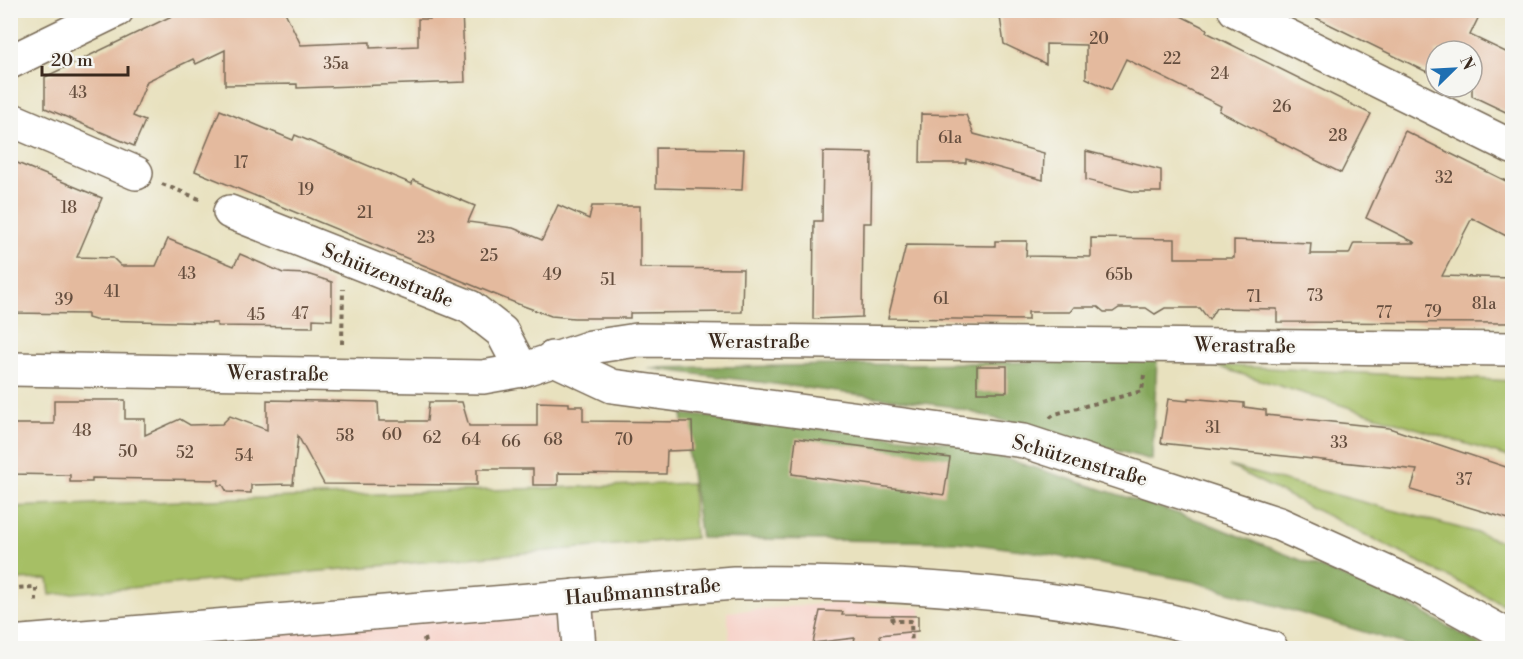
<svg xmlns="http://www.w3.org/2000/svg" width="1523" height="659" viewBox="0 0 1523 659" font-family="'Libre Bodoni',serif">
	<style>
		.built { fill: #f7d1c8 }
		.green { fill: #a6bf65; stroke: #707442; stroke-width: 1.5 }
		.forest { fill: #84a65a; stroke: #60683c; stroke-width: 1.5 }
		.building { fill: #e4ba9e }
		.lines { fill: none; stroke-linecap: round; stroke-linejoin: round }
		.minor-casing { stroke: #786a56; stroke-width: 36 }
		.path { stroke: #786a56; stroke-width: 4; stroke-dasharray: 4.5 4.5; stroke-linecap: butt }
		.minor { stroke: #fff; stroke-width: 33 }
		.labels { text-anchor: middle; stroke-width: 5; stroke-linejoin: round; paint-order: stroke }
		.number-label { font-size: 16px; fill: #654e3e }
		.street-label { font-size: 20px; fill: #3b2a1e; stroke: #f6f6f2 }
	</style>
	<rect width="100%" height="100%" fill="#f6f6f2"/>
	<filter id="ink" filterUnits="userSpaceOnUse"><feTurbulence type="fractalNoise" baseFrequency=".0167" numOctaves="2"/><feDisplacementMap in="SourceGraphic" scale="12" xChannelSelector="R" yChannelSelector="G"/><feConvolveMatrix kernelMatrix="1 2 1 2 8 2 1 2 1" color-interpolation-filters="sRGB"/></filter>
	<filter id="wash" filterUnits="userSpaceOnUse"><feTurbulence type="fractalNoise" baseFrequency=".008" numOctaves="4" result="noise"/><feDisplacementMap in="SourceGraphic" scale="24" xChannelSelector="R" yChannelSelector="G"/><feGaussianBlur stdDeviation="1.35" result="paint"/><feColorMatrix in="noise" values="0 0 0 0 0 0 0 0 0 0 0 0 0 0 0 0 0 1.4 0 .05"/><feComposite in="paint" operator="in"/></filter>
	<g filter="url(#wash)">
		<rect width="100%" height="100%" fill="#e8e1be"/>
		<g class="built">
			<path d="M592,601L597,648H256L254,633Z"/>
			<path d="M834,603L920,608L922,648H730L727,612Z"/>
		</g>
		<g class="green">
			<path d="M1212,365L1512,381V458Z"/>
			<path d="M1229,466L1478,533L1512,545V609Z"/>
			<path d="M692,483L695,538L50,595L48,579L11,580V507Z"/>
		</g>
		<g class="forest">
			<path d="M1157,360L1152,460L948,406L648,368Z"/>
			<path d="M682,414L957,443L1204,522L1397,598L1486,648H1418L1192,581L1030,551L959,542L701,538Z"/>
		</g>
		<g id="blocks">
			<g class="building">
				<path d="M184,10H284L301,45L370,42V48L418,46V19H430V10H462L465,82L297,88V84L225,85V50L196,64L193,59L147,81L133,116L145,121L134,146L45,108V77Z"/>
				<path d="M999,10H1164L1172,15L1173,12L1207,29L1206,32L1371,114L1341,173L1219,111L1221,106L1126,59L1111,90L1086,78V45L1046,44V64L1004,44Z"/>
				<path d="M1300,10H1482L1470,35L1512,55V115L1472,96V51H1436V70L1429,67L1427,72Z"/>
				<path d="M220,110L293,140L295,135L412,184L413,180L475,206L468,222L513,228L542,240L558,205L589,219L592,206H640V268L743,269L742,312L630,313V318H574L551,316L518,304L195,171Z"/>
				<path d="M921,114L966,115L974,134L1044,153L1043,180L966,159V163H920Z"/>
				<path d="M1405,131L1512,184V239L1472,218L1442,276L1512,278V323L1277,322V309L1216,308L1209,320L1200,308H1165L1155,314L1146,308H1119L1113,312H1104L1098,307H1074L1070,312H1028V320L888,318L906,245L995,246V241H1027L1026,256L1091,257V238L1175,239V258H1234V240L1311,243L1310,254H1349L1354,243H1416L1366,218Z"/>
				<path d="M656,148L744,149L742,190L656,188Z"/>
				<path d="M1086,151L1161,170V192H1135L1086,180Z"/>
				<path d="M823,152L872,153L871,223H863L862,317L813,319L814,221H822Z"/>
				<path d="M10,160L102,198L77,257L113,258L121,266H156L168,239L234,266L240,254L283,273L307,274L332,282V320L313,319V327L217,326V323L95,320L88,318V314L10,313Z"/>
				<rect x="977" y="366" width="30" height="26"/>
				<path d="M1188,398L1244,403V407L1266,410V415L1389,428L1512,469V520L1411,490L1417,470L1161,443L1168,399L1188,401Z"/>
				<path d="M54,400H125V419H145V435L180,419L190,425L222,424L230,416L267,430V400L378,402L379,421H427L429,402H462L469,426H537V402L569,403V406H583V421L692,422L693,450L667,451L666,474L558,473V485H533V469H477V485L324,484L298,436L293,484L251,485V493L227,492L223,485H218L219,480L92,478V482H70V475L10,474V424H54Z"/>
				<path d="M796,438L950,458L944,495L792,474Z"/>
				<path d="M820,611L843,612L842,615L918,616V631L880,635L882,648H852L855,638L813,643Z"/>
			</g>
		</g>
	</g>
	<g filter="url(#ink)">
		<use href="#blocks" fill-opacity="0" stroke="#786a56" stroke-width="1.5"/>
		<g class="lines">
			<g class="minor-casing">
				<g id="minor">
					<path d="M1235,10L1512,147"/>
					<path d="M10,62L117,10"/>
					<path d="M10,119L136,173"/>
					<path d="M230,212L470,307L502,332L522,370"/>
					<path d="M552,358L612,386L1024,441L1279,524L1423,589L1512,638"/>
					<path d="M10,369L483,377L522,370L591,347L637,340L1512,349"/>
					<path d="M575,596L579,648"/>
					<path d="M10,643L734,583C872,581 1012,590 1147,616C1189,624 1230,638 1271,648"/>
				</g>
			</g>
			<g class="path">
				<path d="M162,184L202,200"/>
				<path d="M342,344L343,289"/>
				<path d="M1050,418L1055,414L1142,391L1144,375"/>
				<path d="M10,588L36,587V605"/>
				<path d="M892,617L893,621H911L912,648"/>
				<path d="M424,638L426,648"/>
			</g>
			<use href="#minor" class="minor"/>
		</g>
	</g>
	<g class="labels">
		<g class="number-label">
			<text x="1099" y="44">20</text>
			<text x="1172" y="64">22</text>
			<text x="336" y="69">35a</text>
			<text x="1220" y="79">24</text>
			<text x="78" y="98">43</text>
			<text x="1282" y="112">26</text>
			<text x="1338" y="141">28</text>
			<text x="950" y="143">61a</text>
			<text x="241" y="168">17</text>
			<text x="1444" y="183">32</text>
			<text x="306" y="195">19</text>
			<text x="69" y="213">18</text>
			<text x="365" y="218">21</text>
			<text x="426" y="243">23</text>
			<text x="489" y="261">25</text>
			<text x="187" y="279">43</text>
			<text x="552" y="280">49</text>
			<text x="1119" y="280">65b</text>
			<text x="608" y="285">51</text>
			<text x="112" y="297">41</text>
			<text x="1315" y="301">73</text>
			<text x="1254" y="302">71</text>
			<text x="941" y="304">61</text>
			<text x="64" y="305">39</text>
			<text x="1484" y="309">81a</text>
			<text x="1433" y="317">79</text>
			<text x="1384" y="318">77</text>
			<text x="300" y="319">47</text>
			<text x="256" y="320">45</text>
			<text x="1213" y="433">31</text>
			<text x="82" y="436">48</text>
			<text x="392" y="440">60</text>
			<text x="345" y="441">58</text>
			<text x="432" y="443">62</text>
			<text x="471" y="445">64</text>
			<text x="553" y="445">68</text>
			<text x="624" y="445">70</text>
			<text x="511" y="447">66</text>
			<text x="1339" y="448">33</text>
			<text x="128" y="457">50</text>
			<text x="185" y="458">52</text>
			<text x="244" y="461">54</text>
			<text x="1464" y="485">37</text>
		</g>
		<g class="street-label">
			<text transform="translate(388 275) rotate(22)" y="7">Schützenstraße</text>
			<text x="759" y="348">Werastraße</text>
			<text transform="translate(1245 345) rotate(1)" y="7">Werastraße</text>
			<text transform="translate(278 373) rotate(1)" y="7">Werastraße</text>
			<text transform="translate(1080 460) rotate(16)" y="7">Schützenstraße</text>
			<text transform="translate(643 591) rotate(-5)" y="7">Haußmannstraße</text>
		</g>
	</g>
	<rect width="1523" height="659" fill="none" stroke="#f6f6f2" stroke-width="36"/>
	<g transform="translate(1454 69) rotate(66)"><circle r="28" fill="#f6f6f2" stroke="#aba49d" stroke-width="1.5"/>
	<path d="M0-4.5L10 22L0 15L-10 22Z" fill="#1f6fb2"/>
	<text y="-9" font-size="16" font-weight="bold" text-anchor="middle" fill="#3b2a1e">N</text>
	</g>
	<path d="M42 66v9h86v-9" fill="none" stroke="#3b2a1e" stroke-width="3"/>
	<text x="51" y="66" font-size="18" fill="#3b2a1e" stroke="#f6f6f2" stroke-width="4.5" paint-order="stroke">20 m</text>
</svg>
